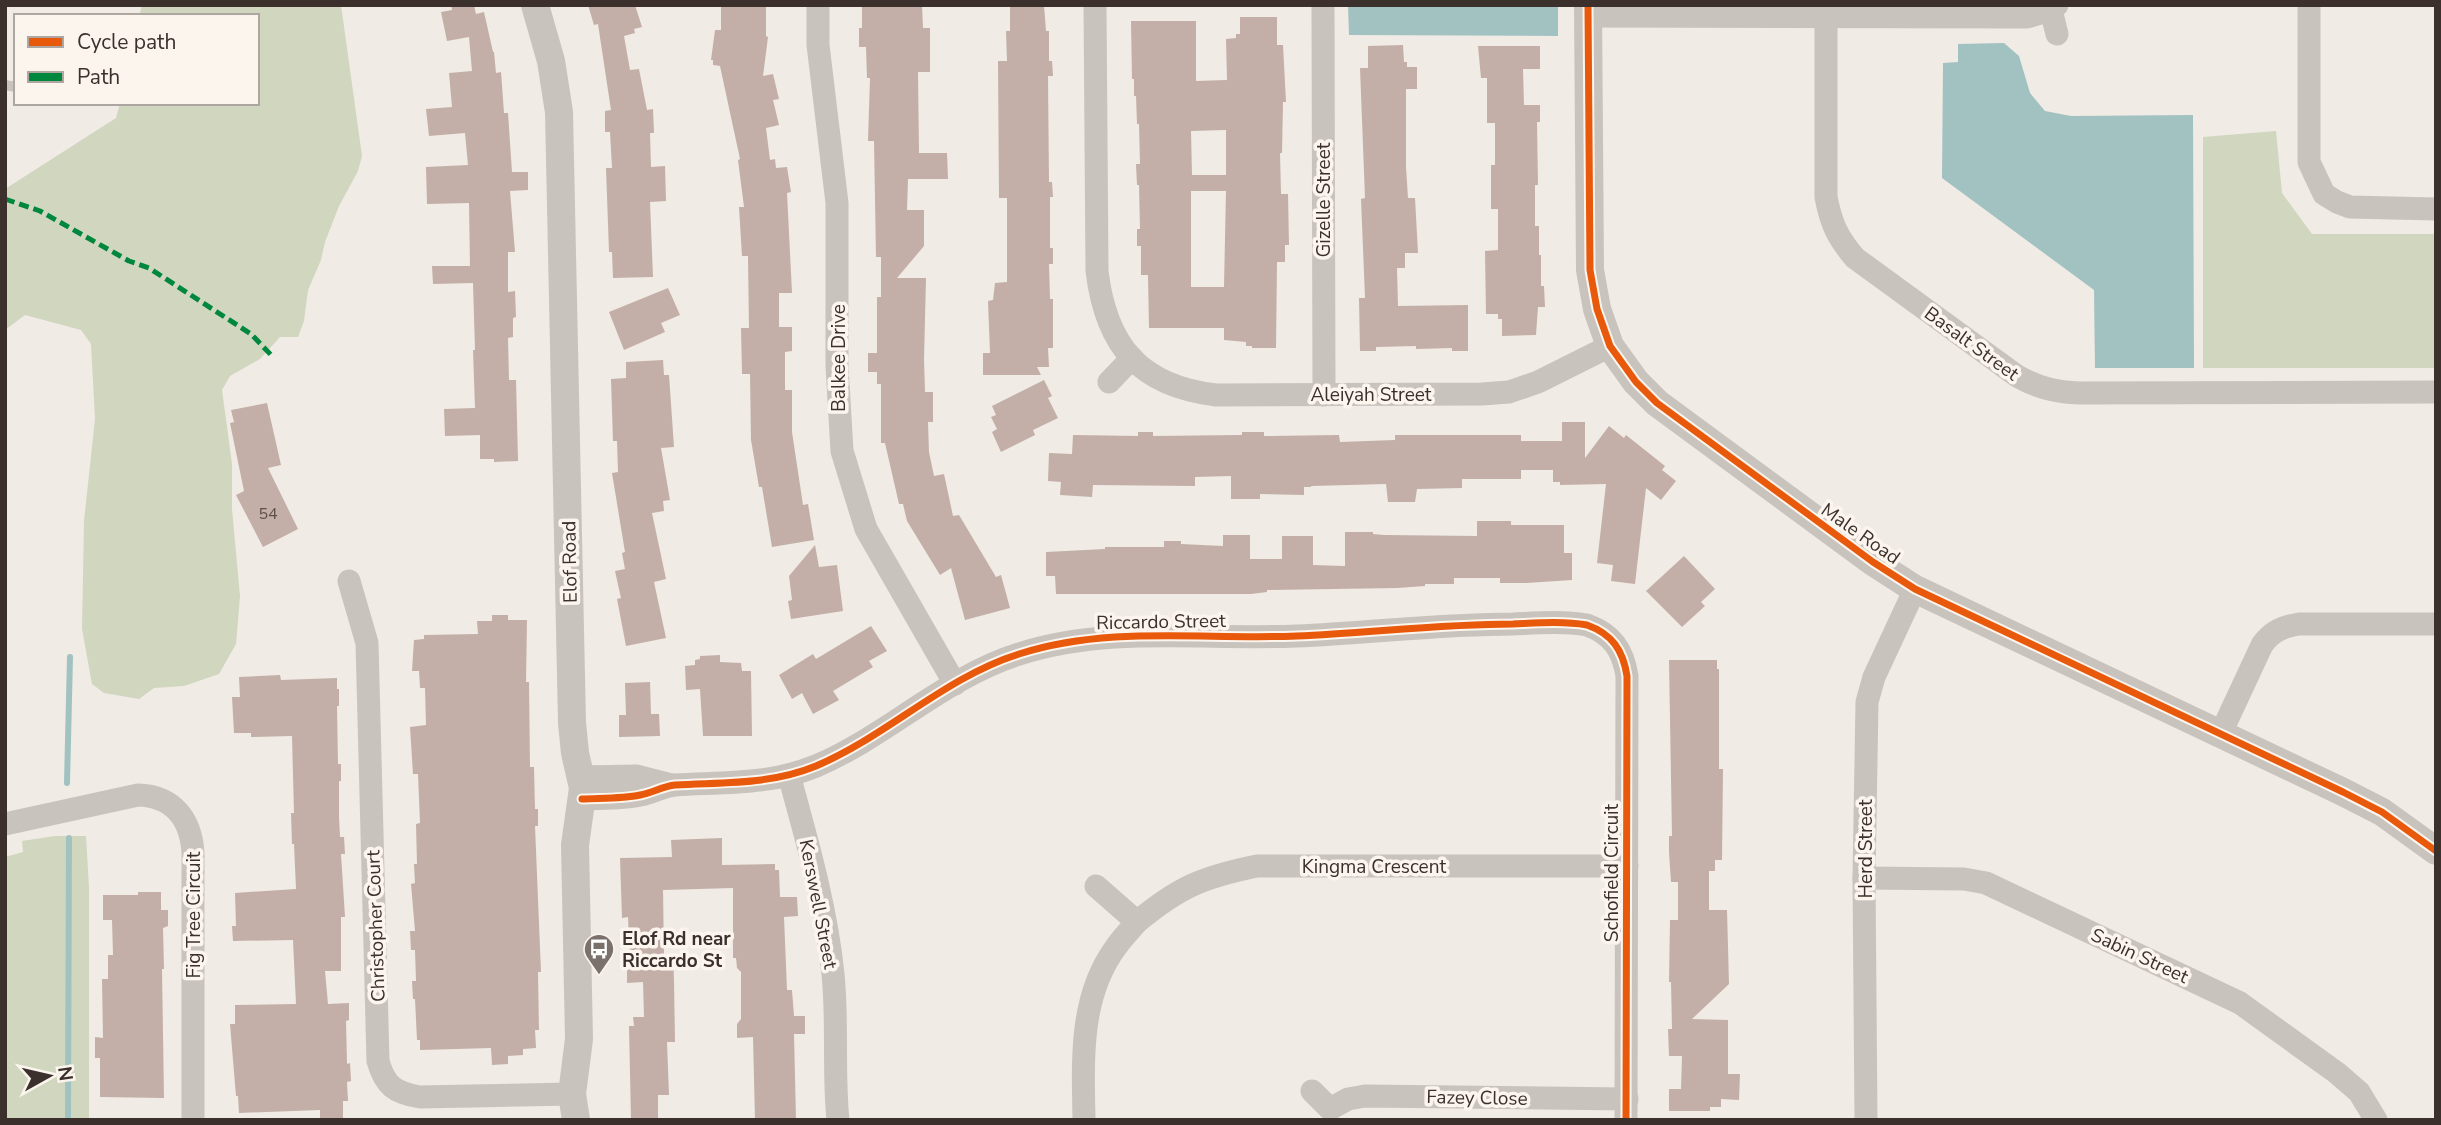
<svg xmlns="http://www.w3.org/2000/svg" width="2441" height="1125" viewBox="0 0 2441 1125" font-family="'Nunito Sans',sans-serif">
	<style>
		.green { fill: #d1d6bf }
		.water { fill: #a1c2c1 }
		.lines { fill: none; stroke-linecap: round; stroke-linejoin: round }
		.stream { stroke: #a1c2c1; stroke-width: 6 }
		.building { fill: #c3afa7; fill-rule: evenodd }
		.service { stroke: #c9c3be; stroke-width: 10 }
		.minor { stroke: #c9c3be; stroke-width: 23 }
		.tertiary { stroke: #c9c3be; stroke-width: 28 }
		.quiet { stroke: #00873e; stroke-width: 5; stroke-dasharray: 10 5; stroke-linecap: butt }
		.cycleway-casing { stroke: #fbf5ee; stroke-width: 11 }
		.cycleway { stroke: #e8590c; stroke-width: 7 }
		.labels { text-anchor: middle; stroke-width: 7; stroke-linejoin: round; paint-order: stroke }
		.number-label { font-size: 16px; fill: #5d504a }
		.street-label { font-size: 19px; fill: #3b302b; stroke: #fbf5ee }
		.poi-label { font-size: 19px; font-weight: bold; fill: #3b302b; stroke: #fbf5ee; text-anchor: start }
	</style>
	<rect width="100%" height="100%" fill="#f0ebe5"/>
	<g class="green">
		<path d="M142,5H341L362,156L358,171L339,206L325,242L321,260L308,290L304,321L298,337H280L260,359L230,376L222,390L232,464V509L240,596L236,644L219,674L184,686L154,688L139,699L104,693L92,684L82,629L84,521L95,419L91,344L81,330L25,315L5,330V189L116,118L120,103H257V16H139Z"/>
		<path d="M2276,131L2282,193L2312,234H2436V368H2203V137Z"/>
		<path d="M55,836H86L89,888V1120H5V857L23,852L22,841Z"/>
	</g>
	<g class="water">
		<path d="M1348,5H1558V36L1349,35Z"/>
		<path d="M2004,43L2019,56L2030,93L2045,111L2071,116L2193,115L2194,368H2095L2094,290L1942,178L1943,63L1958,62V44Z"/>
	</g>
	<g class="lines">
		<g class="stream">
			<path d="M67,783L70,657"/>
			<path d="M68,1120L69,838"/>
		</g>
	</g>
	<g class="building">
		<path d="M451,5H474L476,14L484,12L493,52H494L496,73L501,72L504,113H508L512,172H528V190L510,191L515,252H508V292L515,291L516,317L513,318V337L508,338L509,380H516L518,461L494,462V459H480V435L445,436L444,409L475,408L473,350H475L473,283L433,284L432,266H470L469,203L427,204L426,167L468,165L465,133L429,136L426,109L452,107L449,73L472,71L469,37L447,41L441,12L452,10Z"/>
		<path d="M588,5H635L642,27L634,29L635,33L624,36L630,70L639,69L647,110L653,109L654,133H650L651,167L665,166L666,201L650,202L653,277L613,278L612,252H609L606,168H612L610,132H605V111L611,110L598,24L594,25Z"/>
		<path d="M721,5H766V36L768,37L763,76L773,74L779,99L773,100L779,125L766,128L770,160L775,159L776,168L787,167L791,192L787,193L792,293H779V327H792V351L785,352V390H792V432L803,505L808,504L814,540L772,547L762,487H759L751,440L750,374H742L741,328H749L748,256H742L739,207H744L738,160L740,159L720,66L713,65V60H711L715,30H721Z"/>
		<path d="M862,5H922L923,28H930V72H918L919,153H947L948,179H908L907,210H924V246L897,278H926L924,359L925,392H933V422H928L929,452L934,476L944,474L953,516L959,515L996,577L1001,575L1010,608L965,620L951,568L940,575L907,521L903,504H899L885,443H881V384H877V372H868V353H877V297H881V257H876L874,141H868L870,78H867L866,47H859V28H862Z"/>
		<path d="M1010,5H1044L1046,31H1049V61H1052L1053,76H1048L1049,182H1052L1053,197H1050V248H1053V264H1049L1050,299H1053V348H1048L1049,367H1037L1041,375H983V353H990L988,301L993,300L995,283L1007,282V198H999L998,61H1007L1006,31H1010Z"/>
		<path d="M1240,17H1277V45H1283L1286,102H1283L1282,153H1280L1281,194H1288L1289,245H1285V262H1277L1276,348H1252V346H1246V342L1224,340V328H1149L1148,275H1141V246H1137V229H1140L1139,185H1137L1136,164H1140L1139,124H1137L1136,96H1134V79H1132L1131,21H1196V81L1227,80L1226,39L1236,38V34H1240ZM1226,130V175H1192L1191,131ZM1191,191H1226L1224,287H1191Z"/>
		<path d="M1403,45L1404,62H1407V67H1417V89H1406V167L1408,198H1415L1418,253H1405V268H1397L1398,306L1468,305V351H1452V348L1416,349V346L1376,347V351H1360L1359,298H1365L1361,199L1365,198L1360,68H1368V46Z"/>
		<path d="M1478,46H1540V69H1523L1524,105H1540V122H1537L1538,185H1535V226H1539V255H1541V286H1544L1545,307H1538L1536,335L1502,336V319H1498V314H1486L1485,251L1498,250V209H1491V165H1495V123H1487V78H1481Z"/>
		<path d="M668,288L680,315L661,323L665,332L624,350L609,312Z"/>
		<path d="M663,360L664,375H669L674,447L661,448L670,500L663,501L664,511L652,513L666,579L654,582L666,638L626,646L617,599L621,598L615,571L625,569L622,553L625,552L612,473L618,472L617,441H613L611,379L626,378V362Z"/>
		<path d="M1044,380L1052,396L1048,398L1058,418L1033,430L1035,435L1001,452L992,432L997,429L991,417L996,415L992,406Z"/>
		<path d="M267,403L281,465L268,468L298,529L263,547L236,495L244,491L230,423L234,422L231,410Z"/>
		<path d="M1562,422H1585V458L1609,426L1624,438L1626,435L1665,466L1662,470L1676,481L1661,500L1646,488L1635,584L1611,581L1613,565L1597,563L1606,484L1560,485V482H1553V470H1521V479H1462V488L1417,489L1415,502H1388L1386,484L1311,486V487H1304V495L1260,494V499H1231V476L1195,477V486L1093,485L1092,497L1060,495L1061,482L1048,481L1049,453L1072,454L1073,435L1138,436V432H1153V436L1242,435V432H1264V436L1339,435L1340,442L1395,440V435H1521V441H1562Z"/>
		<path d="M1477,521H1511V525H1564V553H1572V580L1526,583H1500V578H1454V584H1425V586L1397,588L1267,590V592L1251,594H1056L1055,576H1046V552L1105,549V547H1164V541H1181V544L1223,546V535H1250V559H1282V536H1313V565L1345,566V532H1373V534L1384,535L1477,536Z"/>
		<path d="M815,545L819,567L837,565L843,611L791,619L788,601L792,600L789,576Z"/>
		<path d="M1684,556L1715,589L1701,602L1705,606L1682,627L1646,591Z"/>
		<path d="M492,615H508V620H527L526,682H529L530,767H534L535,809H538V826H535L541,972H538L539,1030H535L536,1048L523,1049V1055L508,1056V1064L492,1065L491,1048L420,1050V1040H417L415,999H413L412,981H416L415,950H411L410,931H415L411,884L415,883L414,864H417L416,824L420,823L418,774H413L410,727L426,725L425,688H420L419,671H412L414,640L424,639V635L478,634L477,621H492Z"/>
		<path d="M871,626L887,651L869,661L873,667L833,691L839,700L813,714L802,693L792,699L779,675L813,654L816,659Z"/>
		<path d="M720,655V662L741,663L742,671H751L752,736H703L700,689L686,690L685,666L695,665V660L700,659V656Z"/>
		<path d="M1669,660H1717V669H1719V769H1723L1722,860H1715V871H1709V910H1727L1729,984L1692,1019L1728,1020V1074H1740L1739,1100L1721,1099V1107H1710V1111H1669V1089H1681L1682,1056H1669L1668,1029H1672L1671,982H1669L1670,920H1678V882H1671L1669,852V836H1672Z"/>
		<path d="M280,675L281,680L337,678V689H339V706H337L338,764H341V781H339V817L340,837H344L345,854H341L345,917H341V971H325L328,1004L349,1003V1020L346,1021L347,1064L350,1063L351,1081L347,1082L348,1101H343V1120H320V1110L239,1113L238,1096H236L230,1024H235V1005L296,1004L293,940L233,941L232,926H236L235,893L296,889L294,844H292L291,813H294L292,736L251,737V733H234L232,697H240L239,677Z"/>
		<path d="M650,682L651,714H659L660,736L619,737V715H626L625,683Z"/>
		<path d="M722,838V865L775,864V870H779L780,897H797L798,916L784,917L787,990H792L794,1016H805V1034H794L796,1120H755L753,1037L737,1038V1024L741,1019V972L737,968L736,958H733V888L663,890L664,955H673L674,981L675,1042H667L669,1095H658V1120H631L629,1026H634L633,1017H644L643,982L627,983V959H630L628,917L622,918L620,858L672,857L671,840Z"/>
		<path d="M138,892H161V910H168V926L163,928L164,969H162L164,1098L100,1097V1058H95V1037L103,1038L102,979H108V955H113L112,920H103V895H138Z"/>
	</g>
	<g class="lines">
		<path class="service" d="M5,85L16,87"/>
		<g class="minor">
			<path d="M818,5V45L837,203V366L842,451L866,529L955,684"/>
			<path d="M1095,5L1097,271C1106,346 1140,386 1216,395L1482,394L1509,392L1538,382L1610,346"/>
			<path d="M1323,5L1324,395"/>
			<path d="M2309,5V162L2324,194L2337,202L2350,207L2436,209"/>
			<path d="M2051,10L2057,34"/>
			<path d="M1588,16L2027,17L2051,10L2057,5"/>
			<path d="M1826,17V197C1831,223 1837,237 1855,258L2017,376C2038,388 2056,392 2080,393L2436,392"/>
			<path d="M1109,382L1132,358"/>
			<path d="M349,581L367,643L378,1061C385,1086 395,1093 420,1097L572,1094"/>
			<path d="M2221,733L2262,645C2272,631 2282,627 2299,624H2436"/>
			<path d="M789,775C807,841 826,906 833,974C838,1023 833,1072 838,1120"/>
			<path d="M581,777L636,776L671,785"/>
			<path d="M582,799C600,798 622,799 640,795C652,793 663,786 675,785C723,782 770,785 816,766C887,736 945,677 1019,654C1110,625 1203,640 1297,636C1369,633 1440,624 1513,624C1537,623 1562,621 1587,625C1612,634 1623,650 1627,676L1626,1120"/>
			<path d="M5,824L138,795C173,796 191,819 193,853V1120"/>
			<path d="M1864,878L1964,879L1986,883L2240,1003L2337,1073L2359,1092L2376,1120"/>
			<path d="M1137,922C1179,887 1203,877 1257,866H1627"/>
			<path d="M1312,1091L1330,1109L1348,1099L1365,1096L1627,1099"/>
			<path d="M1084,1120C1083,1061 1079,997 1116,947C1122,938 1130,930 1137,922L1096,886"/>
			<path d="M1866,1120L1864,878L1867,702L1874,677L1915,589"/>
		</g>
		<g class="tertiary">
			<path d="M535,5L551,61L559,112L572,723L575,753L583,788L575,845L579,1039L572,1094L576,1120"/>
			<path d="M1588,5L1590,270L1597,309L1610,346L1636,382L1657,403L1873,562L1915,589L2343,792L2382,812L2436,851"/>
		</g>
		<path class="quiet" d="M5,199L40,211L129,261L149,268L251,334L274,358"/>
		<g class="cycleway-casing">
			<g id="cycleway">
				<path d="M1588,5L1590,270L1597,309L1610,346L1636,382L1657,403L1873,562L1915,589L2343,792L2382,812L2436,851"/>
				<path d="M582,799C600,798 622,799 640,795C652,793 663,786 675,785C723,782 770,785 816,766C887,736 945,677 1019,654C1110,625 1203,640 1297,636C1369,633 1440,624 1513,624C1537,623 1562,621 1587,625C1612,634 1623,650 1627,676L1626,1120"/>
			</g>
		</g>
		<use href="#cycleway" class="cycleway"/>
	</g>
	<defs>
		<g id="bus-pin" transform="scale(1.575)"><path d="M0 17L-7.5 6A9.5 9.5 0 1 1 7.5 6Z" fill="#7a716c" stroke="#fbf5ee"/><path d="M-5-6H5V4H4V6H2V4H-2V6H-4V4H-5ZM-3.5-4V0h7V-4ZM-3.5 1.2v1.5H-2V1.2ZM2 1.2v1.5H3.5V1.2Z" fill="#fff"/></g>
	</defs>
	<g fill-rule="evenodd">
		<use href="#bus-pin" x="599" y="949"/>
	</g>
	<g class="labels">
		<g class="number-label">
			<text x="268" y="519">54</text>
		</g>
		<g class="street-label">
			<text transform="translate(1323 200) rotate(-90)" y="7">Gizelle Street</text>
			<text transform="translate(1972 343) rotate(36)" y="7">Basalt Street</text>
			<text transform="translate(838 358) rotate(-90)" y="7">Balkee Drive</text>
			<text x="1371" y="401">Aleiyah Street</text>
			<text transform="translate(1861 533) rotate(35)" y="7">Male Road</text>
			<text transform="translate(569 562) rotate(-91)" y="7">Elof Road</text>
			<text transform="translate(1161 621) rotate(-1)" y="7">Riccardo Street</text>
			<text transform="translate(1865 849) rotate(-90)" y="7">Herd Street</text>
			<text x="1374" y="873">Kingma Crescent</text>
			<text transform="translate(1611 873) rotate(-90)" y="7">Schofield Circuit</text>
			<text transform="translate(819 904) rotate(79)" y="7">Kerswell Street</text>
			<text transform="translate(193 915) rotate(-90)" y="7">Fig Tree Circuit</text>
			<text transform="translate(375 926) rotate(-92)" y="7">Christopher Court</text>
			<text transform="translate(2140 955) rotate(25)" y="7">Sabin Street</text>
			<text transform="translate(1477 1097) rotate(1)" y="7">Fazey Close</text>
		</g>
		<g class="poi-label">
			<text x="622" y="945">Elof Rd near<tspan x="622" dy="22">Riccardo St</tspan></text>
		</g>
	</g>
	<rect width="2441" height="1125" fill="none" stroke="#3b302b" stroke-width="14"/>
	<rect x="14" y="14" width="245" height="91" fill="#fbf5ee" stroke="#aea6a0" stroke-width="2"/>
	<rect x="28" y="37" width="35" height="10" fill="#e8590c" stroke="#aea6a0" stroke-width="2"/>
	<text x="77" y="49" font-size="21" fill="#3b302b">Cycle path</text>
	<rect x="28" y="72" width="35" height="10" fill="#00873e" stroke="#aea6a0" stroke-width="2"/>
	<text x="77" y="84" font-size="21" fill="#3b302b">Path</text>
	<g transform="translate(49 1076) rotate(82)" stroke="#fbf5ee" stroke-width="5" paint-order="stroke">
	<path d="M0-5L12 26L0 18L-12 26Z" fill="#3b302b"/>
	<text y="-10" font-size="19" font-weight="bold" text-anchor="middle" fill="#3b302b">N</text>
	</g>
</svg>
